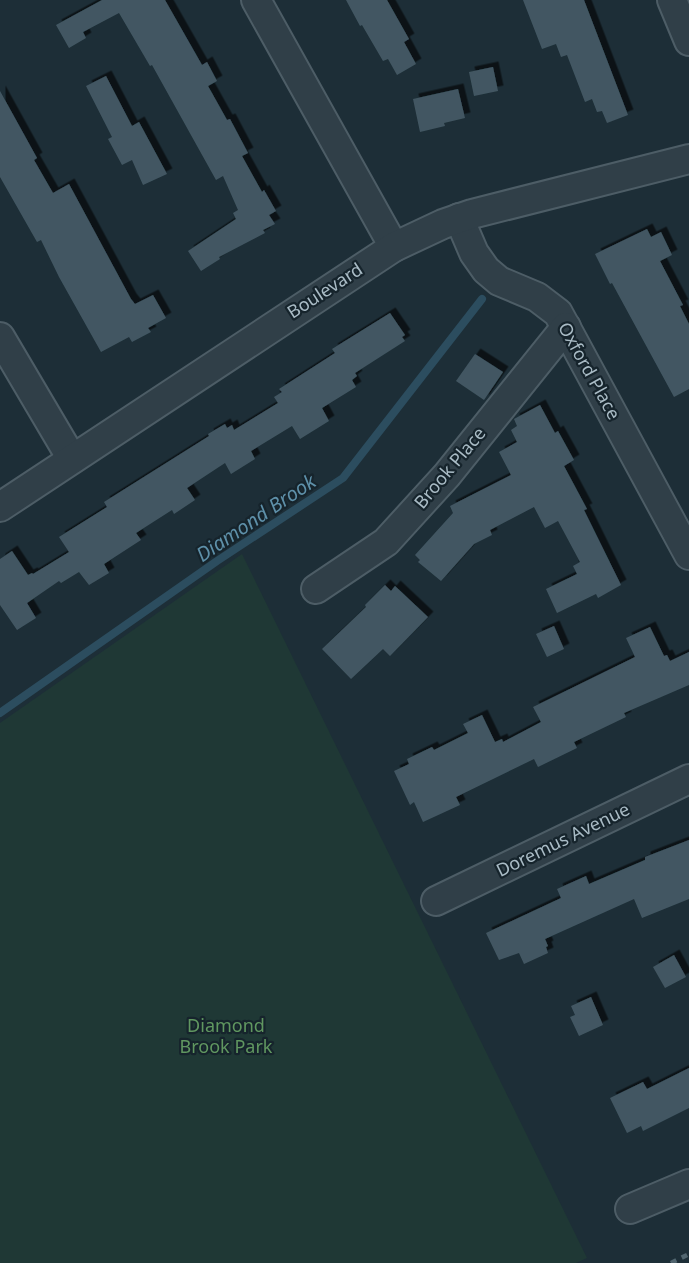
<svg xmlns="http://www.w3.org/2000/svg" width="689" height="1263" viewBox="0 0 689 1263" font-family="'Noto Sans',sans-serif">
	<style>
		.green { fill: #1f3835 }
		.lines { fill: none; stroke-linecap: round; stroke-linejoin: round }
		.stream { stroke: #2c4d5f; stroke-width: 8 }
		.building { fill: #425762; filter: url(#shadow) }
		.minor-casing { stroke: #4d5d66; stroke-width: 32 }
		.minor { stroke: #303f48; stroke-width: 28 }
		.rail { stroke: #51656f; stroke-width: 4.5; stroke-dasharray: 6 6; stroke-linecap: butt }
		.labels { text-anchor: middle; stroke-width: 4.5; stroke-linejoin: round; paint-order: stroke }
		.street-label { font-size: 18px; fill: #a9bbc5; stroke: #16242c }
		.park-label { font-size: 18px; fill: #609760; stroke: #16242c }
		.water-label { font-size: 20px; font-style: italic; fill: #5e90a9; stroke: #16242c }
	</style>
	<defs>
		<filter id="shadow"><feDropShadow dx="5.5" dy="-5.5" stdDeviation="0" flood-color="#0009"/></filter>
	</defs>
	<rect width="100%" height="100%" fill="#1d2e37"/>
	<path class="green" d="M242,554L587,1258L576,1263H0V723Z"/>
	<g class="lines">
		<path class="stream" d="M0,713L217,561L343,478L482,299"/>
	</g>
	<g class="building">
		<path d="M102,0H165L202,65L207,62L217,81L208,86L227,120L230,119L248,153L242,156L262,192L264,190L276,211L269,215L275,224L263,230L265,233L219,257L220,259L201,271L188,251L236,219L233,213L238,210L223,176L216,180L152,65L150,66L119,13L83,32L86,38L69,48L56,25Z"/>
		<path d="M346,0H387L409,39L404,42L416,64L397,75L388,59L383,61L362,25L360,26Z"/>
		<path d="M523,0H584L628,115L607,123L602,111L597,112L592,99L585,102L567,55L561,57L556,44L542,49Z"/>
		<path d="M493,67L498,91L474,96L469,72Z"/>
		<path d="M106,76L132,126L139,122L167,174L143,185L132,160L122,165L108,139L112,137L86,86Z"/>
		<path d="M458,89L465,118L444,123L445,126L420,132L413,99Z"/>
		<path d="M0,91L37,158L34,160L53,193L69,184L131,299L135,304L153,295L166,318L148,328L151,332L132,342L129,337L101,352L59,277L41,240L37,242L0,177Z"/>
		<path d="M647,229L651,237L661,232L672,255L660,261L683,305L680,306L689,324V389L674,397L612,283L610,284L595,254Z"/>
		<path d="M390,313L405,335L402,337L405,341L355,373L357,376L352,380L356,387L322,408L329,421L300,439L292,426L251,451L255,459L231,474L225,463L187,488L195,500L174,514L172,510L136,533L141,540L104,564L109,573L89,585L79,572L61,583L59,581L27,603L36,618L17,630L0,605V559L12,551L28,575L32,573L33,574L69,552L59,537L107,507L104,502L209,436L208,434L225,424L227,428L232,425L234,430L278,403L274,397L282,392L279,389L335,353L332,349Z"/>
		<path d="M475,354L503,372L484,400L456,381Z"/>
		<path d="M540,405L555,433L558,431L574,460L564,466L587,509L584,510L621,585L598,598L596,594L557,613L546,589L577,574L573,566L580,562L558,521L545,528L534,507L490,530L492,535L474,544L441,581L418,562L420,560L415,555L453,513L450,506L511,475L499,452L517,442L511,430L517,426L514,419Z"/>
		<path d="M385,585L391,591L395,586L428,617L390,656L383,649L351,679L322,649L366,607L365,605Z"/>
		<path d="M554,626L564,649L547,657L536,634Z"/>
		<path d="M650,627L664,656L667,655L670,661L689,652V685L624,713L626,717L574,742L577,748L538,767L534,759L456,797L460,805L423,822L414,802L410,805L394,771L409,764L407,759L432,747L434,750L468,733L463,724L482,715L495,742L502,739L503,742L541,722L533,707L635,657L626,638Z"/>
		<path d="M689,840V899L642,918L634,899L545,939L548,946L546,947L548,953L524,964L519,953L499,960L486,933L561,898L557,889L586,876L589,884L645,860V857Z"/>
		<path d="M674,955L686,977L665,988L653,967Z"/>
		<path d="M591,997L603,1025L579,1036L570,1017L575,1015L571,1006Z"/>
		<path d="M689,1068V1108L643,1131L641,1126L627,1133L610,1098L643,1082L647,1089Z"/>
	</g>
	<g class="lines">
		<g class="minor-casing">
			<g id="minor">
				<path d="M256,0L394,247"/>
				<path d="M672,0L689,41"/>
				<path d="M459,218L474,253L486,270L499,281L537,297L558,313L689,555"/>
				<path d="M0,337L72,459"/>
				<path d="M0,507L394,247L443,224L472,214L689,159"/>
				<path d="M316,589L386,542L447,475L566,327"/>
				<path d="M436,901L689,779"/>
				<path d="M630,1209L689,1184"/>
			</g>
		</g>
		<use href="#minor" class="minor"/>
		<path class="rail" d="M671,1263L689,1254"/>
	</g>
	<g class="labels">
		<g class="street-label">
			<text transform="translate(325 291) rotate(-33)" y="6">Boulevard</text>
			<text transform="translate(589 371) rotate(61)" y="6">Oxford Place</text>
			<text transform="translate(450 468) rotate(-50)" y="6">Brook Place</text>
			<text transform="translate(563 840) rotate(-26)" y="6">Doremus Avenue</text>
		</g>
		<g class="park-label">
			<text x="226" y="1032">Diamond<tspan x="226" dy="21">Brook Park</tspan></text>
		</g>
		<g class="water-label">
			<text transform="translate(256 518) rotate(-34)" y="7">Diamond Brook</text>
		</g>
	</g>
</svg>
